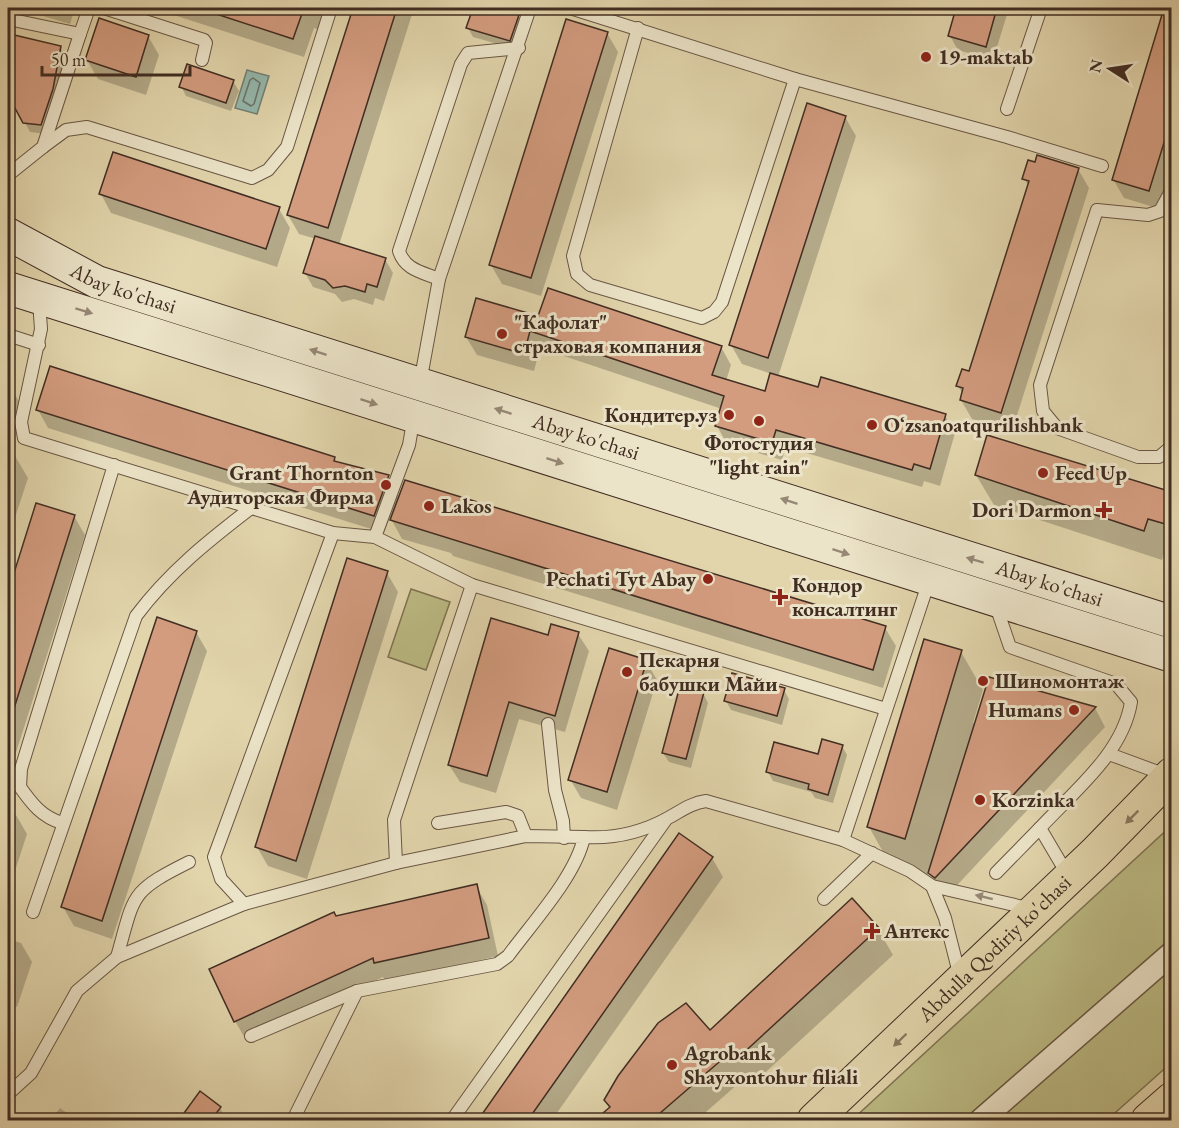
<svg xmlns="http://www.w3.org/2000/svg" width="1179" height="1128" viewBox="0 0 1179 1128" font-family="'EB Garamond',serif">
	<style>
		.green { fill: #bcbb84; stroke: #7e7453; stroke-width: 1.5 }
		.water { fill: #95b8ad; stroke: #738075; stroke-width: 1.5 }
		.shadow { fill: #0003 }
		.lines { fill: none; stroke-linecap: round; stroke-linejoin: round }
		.shore { stroke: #6b7268; stroke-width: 1.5 }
		.building { fill: #d39c7f; stroke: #412d22; stroke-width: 1.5 }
		.lane-casing { stroke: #695744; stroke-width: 14 }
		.street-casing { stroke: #695744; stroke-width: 25 }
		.secondary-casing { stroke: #412d22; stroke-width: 34 }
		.primary-casing { stroke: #412d22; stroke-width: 35 }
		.lane { stroke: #ece4c9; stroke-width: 12 }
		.street { stroke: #ece4c9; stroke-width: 22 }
		.secondary { stroke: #ece4c9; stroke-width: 32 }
		.primary { stroke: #e2d5ac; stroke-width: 33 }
		.oneway { fill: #968876 }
		.oneway2 { fill: #897960 }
		.poi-dot { fill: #8f2418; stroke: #ece4c9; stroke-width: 2 }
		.labels { text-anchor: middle; stroke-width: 6; stroke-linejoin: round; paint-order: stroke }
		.poi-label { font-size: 21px; font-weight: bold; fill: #412d22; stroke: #ece4c9; text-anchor: start }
		.street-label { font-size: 21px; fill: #412d22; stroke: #ece4c9 }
	</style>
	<rect width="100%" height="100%" fill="#e2d5ac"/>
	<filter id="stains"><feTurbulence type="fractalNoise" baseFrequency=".00333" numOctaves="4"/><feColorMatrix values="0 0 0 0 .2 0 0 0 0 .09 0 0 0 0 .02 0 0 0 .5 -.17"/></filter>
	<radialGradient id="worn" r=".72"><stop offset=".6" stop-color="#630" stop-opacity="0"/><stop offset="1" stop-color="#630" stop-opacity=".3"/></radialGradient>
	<g class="green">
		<path d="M411,589L450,602L426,670L388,657Z"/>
		<path d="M1171,826V1063L1107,1120H852Z"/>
	</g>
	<path class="water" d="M247,70L269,76L257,114L235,108Z"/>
	<g class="shadow">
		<path d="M30,8H75L70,24L33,13Z"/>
		<path d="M152,8H327L320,30L314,28L304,57Z"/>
		<path d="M354,8H414L339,245L385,259L393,273L384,301L375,298L373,305L354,299L342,302L335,294L313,287L305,273L316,239L299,234L288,215Z"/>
		<path d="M475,8H490L518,17L523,26L515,49L473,37L468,28Z"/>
		<path d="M958,8H1009L993,60L958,50L950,36Z"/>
		<path d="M1172,14V170L1160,209L1124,198L1113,179Z"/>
		<path d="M607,33L618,52L541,296L502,284L491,265Z"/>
		<path d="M11,36L60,47L65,57L58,99L46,134L30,132L8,92Z"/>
		<path d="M148,36L159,55L146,95L98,79L87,60Z"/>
		<path d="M233,81L239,91L231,111L186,96L181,86Z"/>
		<path d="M845,117L856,136L778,377L819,389L945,416L955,433L940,486L924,481L922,487L786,447L782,460L727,444L717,426L722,409L540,348L534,371L477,355L466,337L539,318L721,347L731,365L726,381L766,393L772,374L742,364L731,345Z"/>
		<path d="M1036,164L1078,169L1089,188L1012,431L972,419L961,400L963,394L958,386L970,373L1029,187L1024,178Z"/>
		<path d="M101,194L279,209L290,228L277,267L111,213Z"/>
		<path d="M8,390L13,391L22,407L21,415L8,411Z"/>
		<path d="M38,410L334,458L337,463L388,477L400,498L885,628L896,646L883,688L453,556L451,553L402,539L390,517L384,533L48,428Z"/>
		<path d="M8,444L28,478L11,530L8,529Z"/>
		<path d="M976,475L1172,494V551L1165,549L1162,560L994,505Z"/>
		<path d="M37,505L74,516L85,535L8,778V597Z"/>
		<path d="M387,573L398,592L307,879L268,866L257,847Z"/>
		<path d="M196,632L207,651L112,939L74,926L63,907Z"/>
		<path d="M578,634L589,651L565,732L519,719L496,793L460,782L449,765L549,637Z"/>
		<path d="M961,652L983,690L973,723L1095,708L1105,727L947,896L940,892L928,871L927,876L891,866L869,827Z"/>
		<path d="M646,661L657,680L617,810L581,798L570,779Z"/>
		<path d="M784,690L789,699L782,725L731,710L726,701Z"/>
		<path d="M703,693L708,703L691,768L669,762L663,753Z"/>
		<path d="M842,746L847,755L833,803L815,798L811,792L773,781L768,772Z"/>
		<path d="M8,813L16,815L27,834L14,874L8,872Z"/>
		<path d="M680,835L712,858L723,877L552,1120H479Z"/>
		<path d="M476,886L487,905L498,956L386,982L383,977L246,1040L235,1021L335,917Z"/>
		<path d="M852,900L878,929L893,955L755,1082L748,1075L697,1120H601L600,1118L610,1109L605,1100L709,1032Z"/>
		<path d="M8,939L21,943L32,962L17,1007L8,1004Z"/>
		<path d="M60,1108L77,1120H51Z"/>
		<path d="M220,1108L225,1117L222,1120H187L184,1115Z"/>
	</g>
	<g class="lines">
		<path class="shore" d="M253,78L260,83L254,104L251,106L243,101L250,80Z"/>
	</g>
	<g class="building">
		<path d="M208,8H304L293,39L207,11Z"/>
		<path d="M353,8H397L328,228L287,215Z"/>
		<path d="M473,8H495L519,15L510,41L466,28Z"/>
		<path d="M956,8H997L986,47L948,36Z"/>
		<path d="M1164,8H1172V117L1149,191L1112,180Z"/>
		<path d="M99,18L149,35L136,77L85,60Z"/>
		<path d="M566,19L608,32L531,278L489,265Z"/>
		<path d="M10,34L61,46L53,89L41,125L23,123L8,95Z"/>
		<path d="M187,64L234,80L226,103L179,87Z"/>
		<path d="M807,103L846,116L768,358L729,345Z"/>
		<path d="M113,152L280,207L266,249L99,194Z"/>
		<path d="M1037,155L1079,168L1001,413L960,400L963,388L956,386L962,369L969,371L1029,181L1022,179L1028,160L1035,162Z"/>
		<path d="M315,236L386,258L377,287L367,284L365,292L345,286L333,288L325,280L303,273Z"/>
		<path d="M548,288L722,346L712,375L765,391L770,373L818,387L821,377L946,414L930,469L914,464L912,470L776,430L772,443L715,426L724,396L530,331L524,354L465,337L476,298L538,316Z"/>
		<path d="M50,366L335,457L334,461L389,475L374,516L36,410Z"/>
		<path d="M987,435L1172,492V526L1148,519L1144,531L975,475Z"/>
		<path d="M405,480L886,626L873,670L390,520Z"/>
		<path d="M36,503L75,515L11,718L8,717V592Z"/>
		<path d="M347,558L388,571L296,861L255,847Z"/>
		<path d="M157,617L197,631L102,921L61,907Z"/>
		<path d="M491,618L548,635L551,624L579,632L555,716L509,702L487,776L448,765Z"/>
		<path d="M924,639L962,650L905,839L867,827Z"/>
		<path d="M609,648L647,660L607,792L568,780Z"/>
		<path d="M732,673L785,688L777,716L724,701Z"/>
		<path d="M989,677L1096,707L935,878L928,873Z"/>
		<path d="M680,686L704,692L686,759L662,753Z"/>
		<path d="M822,739L843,745L828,795L808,789L809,784L766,772L774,742L818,754Z"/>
		<path d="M679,833L713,857L528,1120H478Z"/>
		<path d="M477,884L489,938L374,963L373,958L234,1022L209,969L334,912L336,916Z"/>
		<path d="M852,898L879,928L739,1057L733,1050L652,1120H595L610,1107L604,1100L618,1076L658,1023L686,1003L710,1030Z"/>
		<path d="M200,1091L221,1107L211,1120H179Z"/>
	</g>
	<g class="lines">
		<g class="lane-casing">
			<g id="lane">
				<path d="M104,8L204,40L206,43L202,60"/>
				<path d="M570,8L795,79L1007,137L1102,166"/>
				<path d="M8,19L80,34L89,8"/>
				<path d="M638,28L573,256L577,274L590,285L702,318L714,312L722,302L795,79"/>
				<path d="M1007,109L1041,8"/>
				<path d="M43,147L66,130L87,127L252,178L268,170L287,147L331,8"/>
				<path d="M8,175L43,147L80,34"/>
				<path d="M1172,189L1160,211L1148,215L1097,210L1040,385L1043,411L1057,428L1138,457H1159L1172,446"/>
				<path d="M439,279C422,272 405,270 399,251L461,64L468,53L519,48"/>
				<path d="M39,301L41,329L21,422L24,438L333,533L375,537L472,585L886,709"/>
				<path d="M8,335L39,345"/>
				<path d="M420,383L439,279L530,8"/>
				<path d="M375,537L409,445L414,416"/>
				<path d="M995,603L1010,647L1116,684L1131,702C1123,753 1074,791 1040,828L1069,877"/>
				<path d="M548,724L555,790L563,821L564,838"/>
				<path d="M1109,754L1166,775"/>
				<path d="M62,823C42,817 32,804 20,787L21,769L114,465"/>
				<path d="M438,823L506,812L518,816L526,836"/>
				<path d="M584,837C615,839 641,833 668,818C681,811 691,803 706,801L843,840L910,871L932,886L1032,909"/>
				<path d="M843,840L929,581"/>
				<path d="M396,863L394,820L472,585"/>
				<path d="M996,873L1040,828"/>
				<path d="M932,886L945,918L960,977"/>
				<path d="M824,899L872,853"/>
				<path d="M244,904L221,879L214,857L333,533"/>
				<path d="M33,912L136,616C169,572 208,541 251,508"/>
				<path d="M117,957C135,894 129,892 189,862"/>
				<path d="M8,1094L31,1073L77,991L117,957L244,904L396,863L526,836L584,837C576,876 532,923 508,956L497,964L357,991L251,1036"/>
				<path d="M293,1120L357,991"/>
				<path d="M452,1120L665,821"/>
			</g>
		</g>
		<g class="street-casing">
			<path id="street" d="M981,1120L1172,953"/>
		</g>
		<g class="secondary-casing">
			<g id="secondary">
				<path id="s1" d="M8,234L97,282L1172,622"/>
				<path d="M8,288L1172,656"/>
			</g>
		</g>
		<g class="primary-casing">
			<g id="primary">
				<path id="s2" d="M814,1120L1095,853L1172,774"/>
				<path d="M1148,1120L1172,1099"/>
			</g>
		</g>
		<use href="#lane" class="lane"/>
		<use href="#street" class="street"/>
		<use href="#secondary" class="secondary"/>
		<use href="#primary" class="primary"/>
	</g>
	<defs><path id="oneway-solid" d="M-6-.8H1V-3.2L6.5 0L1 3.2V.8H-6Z" transform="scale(1.5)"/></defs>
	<g class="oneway">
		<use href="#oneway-solid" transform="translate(84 311) rotate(17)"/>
		<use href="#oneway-solid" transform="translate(318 352) rotate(-162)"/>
		<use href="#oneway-solid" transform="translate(369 402) rotate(18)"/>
		<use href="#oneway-solid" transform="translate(503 411) rotate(-162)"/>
		<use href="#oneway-solid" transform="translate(555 461) rotate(18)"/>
		<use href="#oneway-solid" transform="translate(789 501) rotate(-162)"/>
		<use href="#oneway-solid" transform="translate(841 552) rotate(18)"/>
		<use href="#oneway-solid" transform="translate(975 560) rotate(-163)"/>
		<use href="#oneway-solid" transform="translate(984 897) rotate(-166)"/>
	</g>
	<g class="oneway2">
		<use href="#oneway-solid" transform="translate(1132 817) rotate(135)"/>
		<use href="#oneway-solid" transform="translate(900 1040) rotate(136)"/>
	</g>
	<g class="poi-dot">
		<circle cx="926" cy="57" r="6"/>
		<circle cx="502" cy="334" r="6"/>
		<circle cx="729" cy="415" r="6"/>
		<circle cx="759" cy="421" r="6"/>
		<circle cx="872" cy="425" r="6"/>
		<circle cx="1043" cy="473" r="6"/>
		<circle cx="386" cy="485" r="6"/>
		<circle cx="429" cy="506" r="6"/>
		<path d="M1101 501h6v6h6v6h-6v6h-6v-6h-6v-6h6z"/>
		<circle cx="708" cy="579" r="6"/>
		<path d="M777 588h6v6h6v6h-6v6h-6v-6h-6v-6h6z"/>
		<circle cx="627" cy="672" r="6"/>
		<circle cx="983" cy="681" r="6"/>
		<circle cx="1074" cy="710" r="6"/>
		<circle cx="980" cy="800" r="6"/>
		<path d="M869 922h6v6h6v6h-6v6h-6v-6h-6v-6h6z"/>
		<circle cx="672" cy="1065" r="6"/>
	</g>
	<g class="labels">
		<g class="poi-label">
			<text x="938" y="64">19-maktab</text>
			<text x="514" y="329">"Кафолат"<tspan x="514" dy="24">страховая компания</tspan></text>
			<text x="717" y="422" text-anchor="end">Кондитер.уз</text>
			<text x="884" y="432">Oʻzsanoatqurilishbank</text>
			<text x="759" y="450" text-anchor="middle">Фотостудия<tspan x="759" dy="24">"light rain"</tspan></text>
			<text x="374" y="480" text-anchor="end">Grant Thornton<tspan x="374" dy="24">Аудиторская Фирма</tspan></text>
			<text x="1055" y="480">Feed Up</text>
			<text x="441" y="513">Lakos</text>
			<text x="1092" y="517" text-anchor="end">Dori Darmon</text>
			<text x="696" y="586" text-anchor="end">Pechati Tyt Abay</text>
			<text x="792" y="592">Кондор<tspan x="792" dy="24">консалтинг</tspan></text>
			<text x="639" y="667">Пекарня<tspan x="639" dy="24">бабушки Майи</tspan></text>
			<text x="995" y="688">Шиномонтаж</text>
			<text x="1062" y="717" text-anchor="end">Humans</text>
			<text x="992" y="807">Korzinka</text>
			<text x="884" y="938">Антекс</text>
			<text x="684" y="1060">Agrobank<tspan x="684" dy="24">Shayxontohur filiali</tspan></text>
		</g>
		<g class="street-label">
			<text dy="7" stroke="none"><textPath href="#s1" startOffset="128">Abay ko'chasi</textPath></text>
			<text dy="7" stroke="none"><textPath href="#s1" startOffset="614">Abay ko'chasi</textPath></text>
			<text dy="7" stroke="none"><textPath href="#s1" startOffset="1100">Abay ko'chasi</textPath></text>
			<text dy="7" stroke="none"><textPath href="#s2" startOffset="249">Abdulla Qodiriy ko'chasi</textPath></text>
		</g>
	</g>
	<rect width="1179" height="1128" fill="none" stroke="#e2d5ac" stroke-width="30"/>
	<rect x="9" y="9" width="1161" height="1110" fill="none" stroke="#412d22" stroke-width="3"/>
	<rect x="15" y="15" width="1149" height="1098" fill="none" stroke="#412d22" stroke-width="1.5"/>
	<g transform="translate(1110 69) rotate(282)" stroke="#ece4c9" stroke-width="4.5" paint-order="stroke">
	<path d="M0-4.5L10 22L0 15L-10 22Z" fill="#412d22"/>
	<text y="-9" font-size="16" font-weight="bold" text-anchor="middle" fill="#412d22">N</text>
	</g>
	<path d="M42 66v9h148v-9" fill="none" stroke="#412d22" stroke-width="3"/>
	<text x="51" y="66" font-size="18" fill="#412d22" stroke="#ece4c9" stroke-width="4.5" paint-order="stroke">50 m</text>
	<rect width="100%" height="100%" filter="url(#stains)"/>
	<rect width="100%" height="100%" fill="url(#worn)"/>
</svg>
